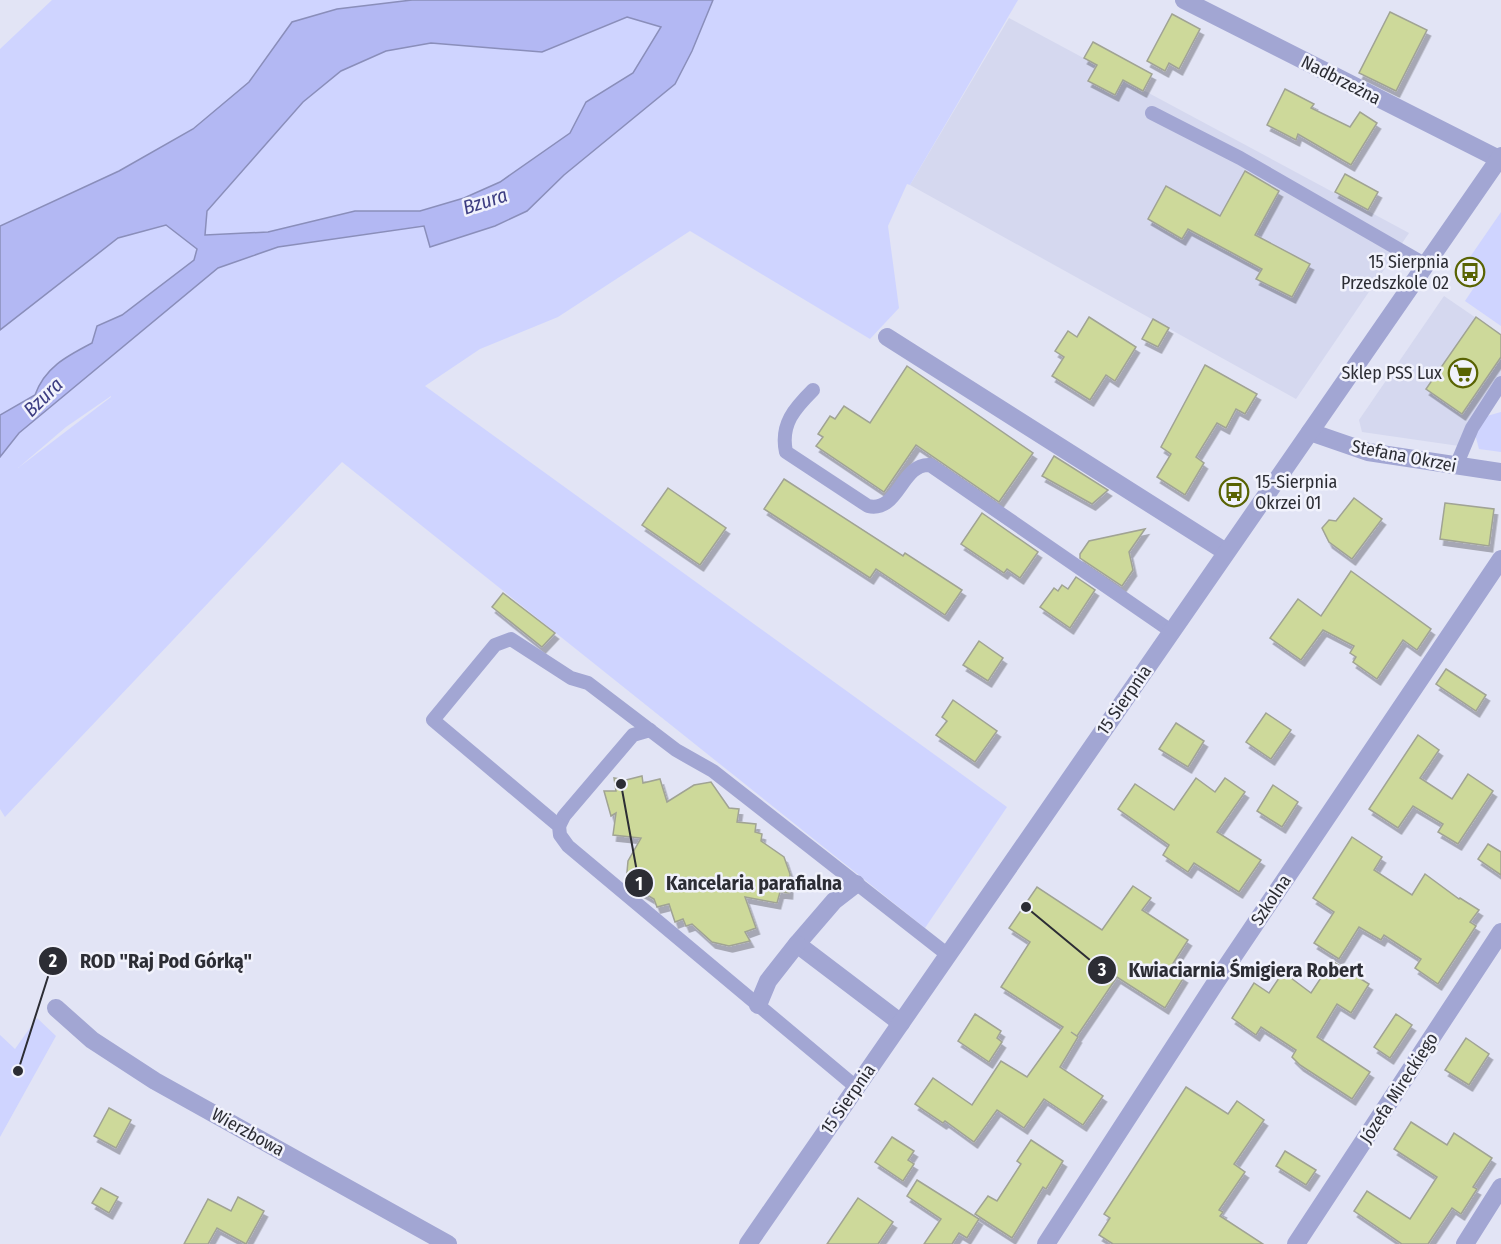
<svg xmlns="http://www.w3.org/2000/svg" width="1501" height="1244" viewBox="0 0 1501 1244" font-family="'Fira Sans Condensed',sans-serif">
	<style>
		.built { fill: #d5d8ef }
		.green { fill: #cfd4ff; fill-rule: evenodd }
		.water { fill: #b3b8f3; stroke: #8a8eba; stroke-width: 1.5; fill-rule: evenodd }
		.building { fill: #cdd99a; stroke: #a0a394; stroke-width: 1.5; filter: url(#shadow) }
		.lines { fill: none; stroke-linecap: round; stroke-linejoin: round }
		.service { stroke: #a2a6d3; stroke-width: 14 }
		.pedestrian { stroke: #a2a6d3; stroke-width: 18 }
		.minor { stroke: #a2a6d3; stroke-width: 18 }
		.tertiary { stroke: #a2a6d3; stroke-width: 18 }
		.labels { text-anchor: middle; stroke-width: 5; stroke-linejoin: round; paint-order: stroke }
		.street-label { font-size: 18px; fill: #2c2d34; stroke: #f1f2fc }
		.poi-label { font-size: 18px; fill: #2c2d34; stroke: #f1f2fc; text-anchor: end }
		.water-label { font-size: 20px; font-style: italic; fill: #3d3d82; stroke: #f1f2fc }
		.leader { fill: none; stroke: #2c2d34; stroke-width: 2 }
		.callout-dot { fill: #2c2d34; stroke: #f1f2fc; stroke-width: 2 }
		.mark-label { font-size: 18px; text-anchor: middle; font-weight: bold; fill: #fff }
		.callout-label { font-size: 20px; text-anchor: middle; font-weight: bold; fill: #2c2d34; stroke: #f1f2fc; stroke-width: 5; stroke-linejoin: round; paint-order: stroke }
	</style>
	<defs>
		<filter id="shadow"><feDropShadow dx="3.5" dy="6" stdDeviation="0" flood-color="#0004"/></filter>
	</defs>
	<rect width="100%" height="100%" fill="#e2e4f5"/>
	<g class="built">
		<path d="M1009,18L1409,233L1296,399L910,185Z"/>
		<path d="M1444,296L1501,335V394L1466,447L1362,432L1359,420Z"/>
	</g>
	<g class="green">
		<path d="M52,0H412L292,22L249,82L193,129L119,171L0,226V49Z"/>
		<path d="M713,0H1018L910,185L907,184L888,226L899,308L870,339L690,231L558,317L480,349L425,386L1007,807L925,928L342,462L5,817L0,809V457L19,433L218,268L278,247L424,226L430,246L495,226L527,211L564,175L675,84ZM111,396V397L18,468L66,427Z"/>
		<path d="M627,17L661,27L633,73L586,102L570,133L500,182L464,198L420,211H355L268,232L205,235L207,211L303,102L341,71L386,51L431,43L542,52Z"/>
		<path d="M1501,212V326L1465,301L1485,271L1468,260Z"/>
		<path d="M166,225L197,249L194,260L122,315L97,326L92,343C67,355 45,367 35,395L0,415V330L118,238Z"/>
		<path d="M1501,412V452L1479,449L1475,434L1487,416Z"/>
		<path d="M37,1018L56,1036L0,1137V1035L15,1049Z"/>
	</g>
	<path class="water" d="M412,0H713L692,51L675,84L564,175L527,211L495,226L430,247L424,226L278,247L218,268L19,433L0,457V415L35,395C45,367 67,356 92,343L97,326L122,315L194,260L197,249L166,225L118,238L0,330V226L119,171L193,129L249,82L292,22L337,9ZM627,17L661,27L633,73L586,102L570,133L500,182L464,198L420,211H355L268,232L205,235L207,211L303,102L341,71L386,51L431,43L542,52Z"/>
	<g class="building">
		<path d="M1390,12L1427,30L1396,91L1359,73Z"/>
		<path d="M1172,14L1200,29L1179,69L1169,63L1165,71L1147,61Z"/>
		<path d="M1093,42L1152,74L1143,91L1123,80L1115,95L1088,81L1097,65L1084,58Z"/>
		<path d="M1285,89L1314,104L1311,108L1350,127L1360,112L1377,123L1351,165L1298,134L1296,140L1267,125Z"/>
		<path d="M1245,171L1279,191L1255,235L1310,264L1292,297L1256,279L1262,269L1188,229L1182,239L1148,219L1166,186L1220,216Z"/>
		<path d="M1345,174L1378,192L1368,210L1335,192Z"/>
		<path d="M1089,317L1136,347L1115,381L1106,375L1090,400L1052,376L1064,357L1055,351L1068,331L1077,337Z"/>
		<path d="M1476,317L1501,335V357L1462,414L1426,389Z"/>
		<path d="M1153,319L1169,328L1158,347L1142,339Z"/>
		<path d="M1205,365L1257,394L1245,414L1236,409L1226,428L1217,423L1196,457L1204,463L1185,495L1157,477L1171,454L1161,447Z"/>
		<path d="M907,366L1033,453L999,502L916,445L884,492L816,446L823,437L818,434L830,416L835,419L844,406L870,423Z"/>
		<path d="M1054,456L1108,490L1092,504L1042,476Z"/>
		<path d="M784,479L903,556L905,553L962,590L945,615L876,569L870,578L764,509Z"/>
		<path d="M668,488L726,528L700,565L642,525Z"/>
		<path d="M1354,498L1382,519L1352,559L1329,542L1322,528L1329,520L1336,521Z"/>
		<path d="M1445,503L1494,509L1489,546L1440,539Z"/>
		<path d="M982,513L1038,552L1020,578L1007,569L1004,573L961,544Z"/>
		<path d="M1145,529L1129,552L1133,570L1122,586L1080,558V554L1089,541Z"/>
		<path d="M1351,571L1431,629L1417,650L1403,640L1377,679L1353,662L1356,657L1350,653L1354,646L1323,630L1301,660L1270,638L1298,599L1321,616Z"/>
		<path d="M1076,577L1095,590L1070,628L1040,607L1054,588L1058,591L1062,585L1068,589Z"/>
		<path d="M503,593L555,633L542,647L492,607Z"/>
		<path d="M979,641L1003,658L988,681L963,665Z"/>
		<path d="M1446,669L1486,695L1476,711L1436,684Z"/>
		<path d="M953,700L997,731L975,762L936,735L947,721L942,717Z"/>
		<path d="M1266,713L1291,730L1271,759L1246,742Z"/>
		<path d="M1176,723L1204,741L1188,767L1159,749Z"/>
		<path d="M1418,735L1439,750L1420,778L1452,799L1468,774L1493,791L1458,844L1438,832L1443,824L1413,806L1398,828L1369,809Z"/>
		<path d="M642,776L643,783L660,779L667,802L694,785L711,782L729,808L739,809L737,822L756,824L755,832L762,834L761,841L784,857L790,874L789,893L780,892L777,903L745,897L756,928L745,932L750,941L729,946L712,942L692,924L686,926L683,919L675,922L669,904L657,907L654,899L626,883L628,861L641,838L613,835L616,813L611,816L604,791H616L614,778L626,780Z"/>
		<path d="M1196,778L1215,792L1225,778L1245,792L1217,832L1261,860L1239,892L1194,863L1188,872L1163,855L1169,845L1118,809L1135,784L1174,810Z"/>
		<path d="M1273,785L1298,802L1282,827L1257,811Z"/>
		<path d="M1352,837L1382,857L1374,870L1412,895L1425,874L1459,899L1460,898L1479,910L1470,922L1476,926L1438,984L1415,968L1421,959L1384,935L1381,940L1359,927L1339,959L1314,943L1334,912L1313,898Z"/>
		<path d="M1488,844L1501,852V875L1478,859Z"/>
		<path d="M1133,886L1151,898L1142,910L1188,940L1170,968L1184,977L1165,1008L1117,977L1077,1036L1071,1032L1078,1037L1060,1067L1103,1096L1083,1125L1044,1099L1024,1128L997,1110L974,1142L945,1121L943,1123L915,1104L933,1078L972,1105L1001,1061L1027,1077L1063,1027L1001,987L1030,942L1009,928L1037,887L1102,930Z"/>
		<path d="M1332,961L1369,984L1351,1013L1337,1004L1317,1037L1370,1072L1352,1099L1300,1065L1292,1057L1296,1050L1261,1027L1256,1035L1232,1018L1254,983L1269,993L1283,972L1311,993Z"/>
		<path d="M975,1014L1001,1031L997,1038L1002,1042L989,1062L958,1041Z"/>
		<path d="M1396,1014L1412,1025L1390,1058L1374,1047Z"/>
		<path d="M1466,1038L1489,1054L1469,1085L1445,1070Z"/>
		<path d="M1186,1087L1228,1114L1237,1101L1264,1120L1234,1164L1245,1172L1219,1210L1223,1212L1220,1216L1263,1244H1113L1099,1235L1110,1218L1104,1214Z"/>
		<path d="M109,1108L131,1120L116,1148L94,1136Z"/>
		<path d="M1411,1122L1447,1145L1454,1133L1492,1158L1473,1187L1477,1189L1461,1214L1452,1208L1428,1244H1402L1354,1211L1367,1191L1410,1219L1437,1177L1394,1149Z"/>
		<path d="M892,1137L914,1151L908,1160L914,1164L903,1181L875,1162Z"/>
		<path d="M1031,1140L1063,1161L1046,1189L1043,1187L1012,1238L975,1214L988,1196L997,1201L1021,1164L1017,1161Z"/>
		<path d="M1285,1151L1316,1170L1306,1185L1276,1166Z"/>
		<path d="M917,1180L979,1219L967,1238L959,1233L952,1244H924L941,1219L907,1196Z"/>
		<path d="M101,1188L118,1197L109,1213L92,1203Z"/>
		<path d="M238,1197L264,1211L246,1244L217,1228L208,1244H184L208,1199L231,1211Z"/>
		<path d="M858,1198L893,1222L878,1244H827Z"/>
	</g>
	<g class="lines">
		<g class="service">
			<path d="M1152,113L1240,158L1426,265"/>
			<path d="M813,390C795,408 780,424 786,452L868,506C899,513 901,463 930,465L1171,631"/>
			<path d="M1456,466L1472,428L1501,383"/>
			<path d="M559,826L564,816L633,735L650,730"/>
			<path d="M856,1087L568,846L560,835L559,826L433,720L495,645L511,639L571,678L588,683L676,750L713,771L948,955"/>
		</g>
		<g class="pedestrian">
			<path d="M856,884L834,901L797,944L901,1023"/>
			<path d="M758,1005L768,981L797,944"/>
		</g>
		<g class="minor">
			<path d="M1184,0L1499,159"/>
			<path d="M887,337L1226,552"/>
			<path d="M56,1008L92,1040L155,1081L448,1244"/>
			<path d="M1046,1244L1216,982L1501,559"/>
			<path d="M1296,1244L1501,932"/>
			<path d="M1465,1244L1501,1187"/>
		</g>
		<g class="tertiary">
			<path d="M1310,432L1368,452L1501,472"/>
			<path d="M748,1244L1501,156"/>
		</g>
	</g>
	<defs>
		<g id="bus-ring" transform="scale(1.5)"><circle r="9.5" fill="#f1f2fc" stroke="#596303" stroke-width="1.5"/><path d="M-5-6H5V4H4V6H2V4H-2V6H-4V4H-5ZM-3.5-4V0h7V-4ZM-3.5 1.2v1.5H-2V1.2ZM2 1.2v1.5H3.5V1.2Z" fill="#596303"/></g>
		<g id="supermarket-ring" transform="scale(1.5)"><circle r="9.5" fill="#f1f2fc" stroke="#596303" stroke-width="1.5"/><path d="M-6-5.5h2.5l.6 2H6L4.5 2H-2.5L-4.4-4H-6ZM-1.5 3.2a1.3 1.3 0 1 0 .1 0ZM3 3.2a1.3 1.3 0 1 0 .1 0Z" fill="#596303"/></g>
	</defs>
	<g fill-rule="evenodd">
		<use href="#bus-ring" x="1470" y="272"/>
		<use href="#supermarket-ring" x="1463" y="373"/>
		<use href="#bus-ring" x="1234" y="492"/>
	</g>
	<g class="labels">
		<g class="street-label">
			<text transform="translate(1341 80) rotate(27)" y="6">Nadbrzeżna</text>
			<text transform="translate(1404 456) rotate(11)" y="6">Stefana Okrzei</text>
			<text transform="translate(1124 700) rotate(-55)" y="6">15 Sierpnia</text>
			<text transform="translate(1271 900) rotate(-56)" y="6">Szkolna</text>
			<text transform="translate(1399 1088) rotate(-57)" y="6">Józefa Mireckiego</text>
			<text transform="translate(848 1099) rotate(-55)" y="6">15 Sierpnia</text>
			<text transform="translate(248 1132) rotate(29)" y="6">Wierzbowa</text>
		</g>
		<g class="poi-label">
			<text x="1449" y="268">15 Sierpnia<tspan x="1449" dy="21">Przedszkole 02</tspan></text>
			<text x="1442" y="379">Sklep PSS Lux</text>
			<text x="1255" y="488" text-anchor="start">15-Sierpnia<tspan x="1255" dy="21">Okrzei 01</tspan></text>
		</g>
		<g class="water-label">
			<text transform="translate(485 201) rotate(-18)" y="7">Bzura</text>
			<text transform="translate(43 397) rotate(-44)" y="7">Bzura</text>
		</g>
	</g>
	<path class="leader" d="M621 784L639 883M18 1071L53 961M1026 907L1102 970"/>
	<g class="callout-dot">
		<circle cx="621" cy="784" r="6"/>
		<circle cx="18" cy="1071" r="6"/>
		<circle cx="1026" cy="907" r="6"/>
		<circle cx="639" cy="883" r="15"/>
		<circle cx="53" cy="961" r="15"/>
		<circle cx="1102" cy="970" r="15"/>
	</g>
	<g class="mark-label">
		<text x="639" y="890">1</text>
		<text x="53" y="967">2</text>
		<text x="1102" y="976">3</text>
	</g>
	<g class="callout-label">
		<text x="754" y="890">Kancelaria parafialna</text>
		<text x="166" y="968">ROD "Raj Pod Górką"</text>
		<text x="1246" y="977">Kwiaciarnia Śmigiera Robert</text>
	</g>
</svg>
